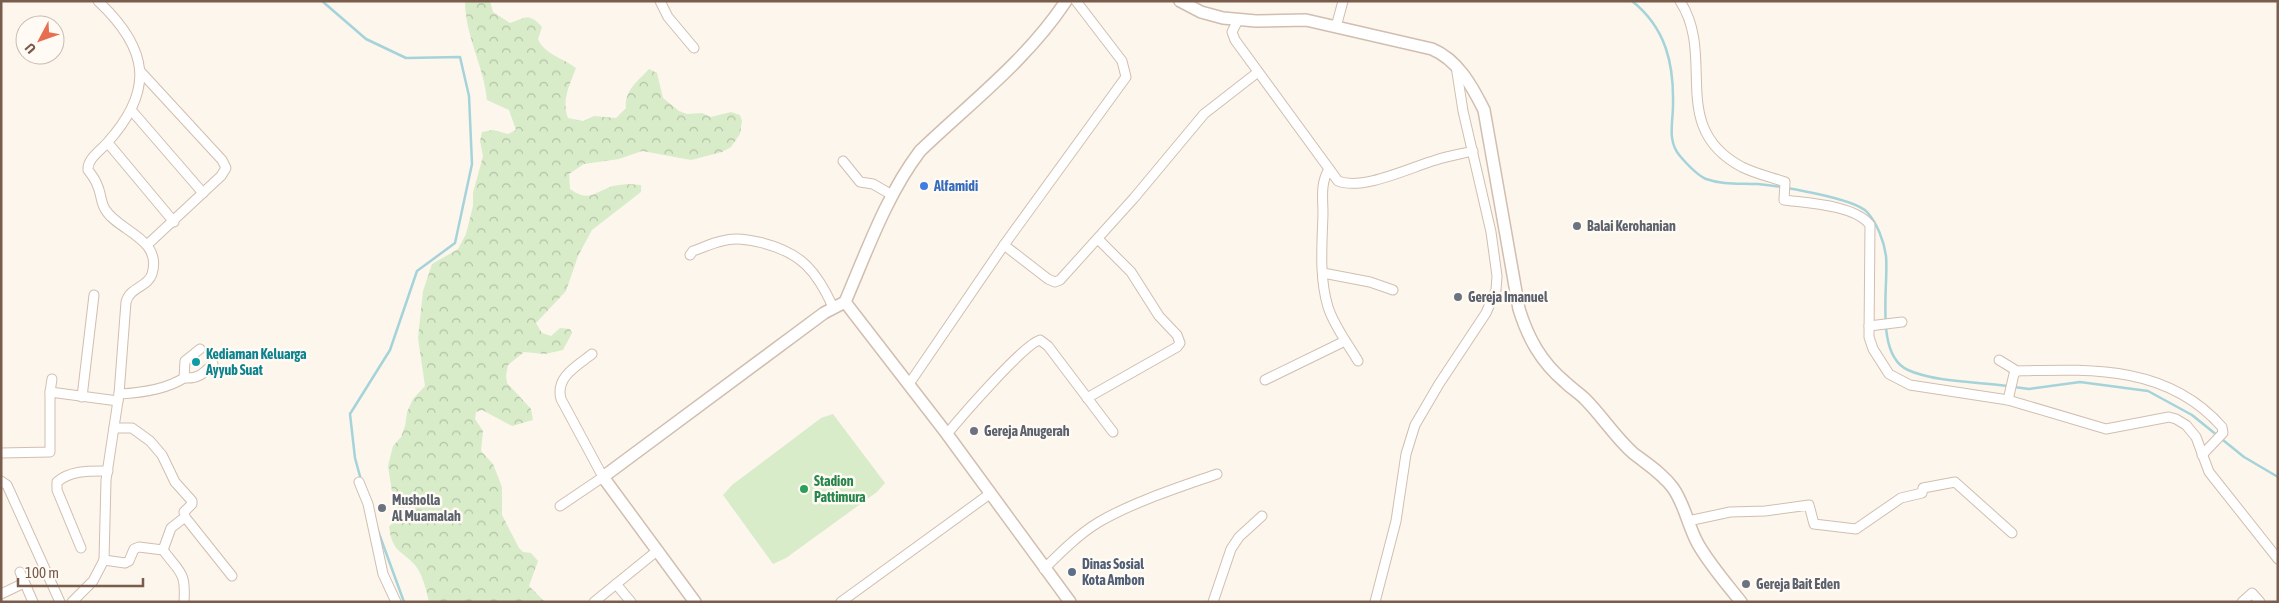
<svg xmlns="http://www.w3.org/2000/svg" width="2279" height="603" viewBox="0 0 2279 603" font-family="'Asap Condensed',sans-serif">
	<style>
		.forest { fill: url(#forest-crowns) }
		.pitch { fill: #d8ecc9 }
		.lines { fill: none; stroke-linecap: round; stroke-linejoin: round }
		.stream { stroke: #a5d3da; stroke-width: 2.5 }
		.minor-casing { stroke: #d1beb0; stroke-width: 11 }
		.tertiary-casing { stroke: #d1beb0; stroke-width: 14 }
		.minor { stroke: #fff; stroke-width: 9 }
		.tertiary { stroke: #fff; stroke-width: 11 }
		.shop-dot { fill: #3f7fe0; stroke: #fffaf3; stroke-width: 2 }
		.worship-dot { fill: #6b7280; stroke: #fffaf3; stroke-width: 2 }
		.culture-dot { fill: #0f9aa8; stroke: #fffaf3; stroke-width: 2 }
		.leisure-dot { fill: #2e9e5b; stroke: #fffaf3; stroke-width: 2 }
		.service-dot { fill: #5c6f8a; stroke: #fffaf3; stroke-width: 2 }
		.labels { text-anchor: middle; stroke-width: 5; stroke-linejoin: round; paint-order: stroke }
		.shop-label { font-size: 14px; font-weight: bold; fill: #366cbe; stroke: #fffaf3; text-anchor: start }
		.worship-label { font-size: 14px; font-weight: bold; fill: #5b616d; stroke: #fffaf3; text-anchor: start }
		.culture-label { font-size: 14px; font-weight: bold; fill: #0d838f; stroke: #fffaf3; text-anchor: start }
		.leisure-label { font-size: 14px; font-weight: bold; fill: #27864d; stroke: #fffaf3; text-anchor: start }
		.service-label { font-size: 14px; font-weight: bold; fill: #4e5e75; stroke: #fffaf3; text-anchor: start }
	</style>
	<defs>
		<pattern id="forest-crowns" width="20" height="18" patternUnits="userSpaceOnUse" patternTransform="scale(1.25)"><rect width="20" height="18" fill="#d8ecc9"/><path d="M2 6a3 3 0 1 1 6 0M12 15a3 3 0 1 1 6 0" fill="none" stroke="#b4c2a5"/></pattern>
	</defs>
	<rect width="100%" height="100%" fill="#fdf6ec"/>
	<path class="forest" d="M465,1H490L493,12L510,23C526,17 530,13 542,27L538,39C544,54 563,58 576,68C570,84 561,101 568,118L583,121L594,116L616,118L626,108C624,91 638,81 649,69L657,73L663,98L679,111L687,114L702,113L711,117L731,112L740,115L742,121L740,134L731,147L722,152L691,160L642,151L619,159L584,164L569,174L570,189C590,203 594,192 613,186C622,184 632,184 641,185V192L592,230L578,256L566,291L536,323L542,333L551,336L560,328L570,329L572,333L563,350L545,354L524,352L508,365L506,376L507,383L531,409L533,420L512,426L482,410L476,412L475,419L483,431L481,451L493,464L502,487V515L519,548L523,552L531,553L538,561L529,586L545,602H429C426,589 423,575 415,565C400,549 393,553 389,527L398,516V509L393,498L388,466L393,446L401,437L405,426L407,412L413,399L425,386L418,338L423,291L432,264L458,249L466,234L473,206V193L483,156L480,141L482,132L493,130L508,134L516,130L509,110L487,100C484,66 465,36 465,1Z"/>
	<path class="pitch" d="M833,414L885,483L877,492L786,558L773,564L723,495L732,485L821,418Z"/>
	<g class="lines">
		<g class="stream">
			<path d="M322,1L366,39L406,58L460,57L469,96L472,164L455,243L417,271L390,350L350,414L355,458L361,480"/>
			<path d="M1632,1C1666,28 1674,64 1673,105C1673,123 1667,141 1680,156C1686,163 1697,175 1706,179C1723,185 1740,183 1758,184C1779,186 1854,198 1867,212C1877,223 1884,241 1886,256C1889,285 1874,355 1908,370C1934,382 1979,382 2008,386"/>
			<path d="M2014,387L2029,389L2080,382L2148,391L2192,415L2244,457L2278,477"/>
			<path d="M377,528L404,602"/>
		</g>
		<g class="minor-casing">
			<g id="minor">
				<path d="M660,1L668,17L694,48"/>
				<path d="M1680,1C1717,58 1667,127 1742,167C1756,174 1771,177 1785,182L1784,200C1807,203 1855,205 1870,225L1869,337L1873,349L1889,374L1910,385L2008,400L2106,429L2169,417L2176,419L2186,425L2196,437L2209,472L2278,559"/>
				<path d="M1238,20L1232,32L1235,40L1338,181C1363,191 1411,167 1436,160C1448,156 1461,154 1473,151"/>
				<path d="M1336,27L1343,1"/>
				<path d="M140,71L222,160L226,168L221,176L147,245"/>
				<path d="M132,111L203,193"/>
				<path d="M108,143L174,222"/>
				<path d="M843,161L860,182L873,184L892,195"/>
				<path d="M1329,169C1320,184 1323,198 1323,214C1322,245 1319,277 1328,307C1334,326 1348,344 1358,361"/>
				<path d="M1004,245L1126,77L1122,61L1076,1"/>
				<path d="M690,255L693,251C702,248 712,243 722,241C736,237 749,240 763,243C802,253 817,272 833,307"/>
				<path d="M1323,273L1370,282L1393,290"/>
				<path d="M1869,326L1902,322"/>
				<path d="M1999,360L2017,371"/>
				<path d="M184,378C198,379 203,374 213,364"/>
				<path d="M1265,380L1345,341"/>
				<path d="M909,384L1004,245L1048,279L1055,282L1060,280L1134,198L1204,114L1258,72"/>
				<path d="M50,392L52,379"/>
				<path d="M119,394C140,393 165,390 184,378L185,361L200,349"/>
				<path d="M82,397L94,295"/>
				<path d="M1087,398L1177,347L1180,343L1177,335L1159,316L1131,272L1098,239"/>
				<path d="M2008,400L2014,374L2017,371C2091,369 2168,365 2222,427L2223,433L2202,455"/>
				<path d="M114,428H132L150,441L162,455L175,482L192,501V504L184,512L185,517L232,576"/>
				<path d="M947,434C961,417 1024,344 1040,340L1048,346L1113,432"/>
				<path d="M1,453L50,452V392L118,401"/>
				<path d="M1,481L7,485L60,602"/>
				<path d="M359,482L368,504L383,574L396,602"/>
				<path d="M560,506L603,477L561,399C555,377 577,366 592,354"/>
				<path d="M1688,521L1730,512L1765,511L1809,505L1814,524L1856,529L1901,498L1922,493L1923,488L1955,482L2012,533"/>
				<path d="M81,548L57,490V482C71,470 90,471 108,471"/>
				<path d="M163,550L171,528L185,517"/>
				<path d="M104,560L125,563L129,561L134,549L139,547L163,550C180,573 186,571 184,602"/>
				<path d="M1044,569C1061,552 1079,534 1099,522C1133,502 1180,487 1217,474"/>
				<path d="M20,572L33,602"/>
				<path d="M616,584L631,602"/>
				<path d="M1,594L24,583"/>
				<path d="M72,602L93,581L104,560L106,480L119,394L126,302C130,287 148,287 152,274C163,238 117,231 105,209C101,203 101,194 98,187C96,181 92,175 88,170C87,159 100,151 107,143C155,90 149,49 98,1"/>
				<path d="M594,602L658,550"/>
				<path d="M841,602L991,493"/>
				<path d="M1213,602L1231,549L1239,537L1262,516"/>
				<path d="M1375,602L1396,521L1406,454L1415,425L1439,384L1486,313L1496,290L1497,276L1491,232L1463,111L1456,66"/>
				<path d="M2242,602L2252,593L2260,602"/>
			</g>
		</g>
		<g class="tertiary-casing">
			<g id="tertiary">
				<path d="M1180,1L1201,12L1223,18L1256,21L1306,20L1432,49C1458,60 1472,86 1484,110L1519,309C1528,338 1541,362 1565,382C1571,388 1579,393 1585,399C1602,416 1615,437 1633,453C1647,464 1662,473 1673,488C1685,505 1688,526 1698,544C1710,565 1726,583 1741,602"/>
				<path d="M845,302L947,434L1070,602"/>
				<path d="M695,602L603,477L824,313L845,302C867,251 886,196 920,151C970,103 1027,60 1066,1"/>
			</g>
		</g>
		<use href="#minor" class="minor"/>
		<use href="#tertiary" class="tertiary"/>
	</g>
	<circle class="shop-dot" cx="924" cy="186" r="5"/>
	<g class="worship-dot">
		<circle cx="1577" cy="226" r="5"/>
		<circle cx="1458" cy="297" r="5"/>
		<circle cx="974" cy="431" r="5"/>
		<circle cx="382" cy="508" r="5"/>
		<circle cx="1746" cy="584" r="5"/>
	</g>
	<circle class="culture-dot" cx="196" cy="362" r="5"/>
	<circle class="leisure-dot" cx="804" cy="489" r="5"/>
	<circle class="service-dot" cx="1072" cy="572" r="5"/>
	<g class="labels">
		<g class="shop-label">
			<text x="934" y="191">Alfamidi</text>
		</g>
		<g class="worship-label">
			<text x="1587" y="231">Balai Kerohanian</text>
			<text x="1468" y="302">Gereja Imanuel</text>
			<text x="984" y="436">Gereja Anugerah</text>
			<text x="392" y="505">Musholla<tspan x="392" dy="16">Al Muamalah</tspan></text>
			<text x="1756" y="589">Gereja Bait Eden</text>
		</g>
		<g class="culture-label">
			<text x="206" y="359">Kediaman Keluarga<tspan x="206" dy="16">Ayyub Suat</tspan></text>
		</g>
		<g class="leisure-label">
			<text x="814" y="486">Stadion<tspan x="814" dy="16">Pattimura</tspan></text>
		</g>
		<g class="service-label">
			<text x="1082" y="569">Dinas Sosial<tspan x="1082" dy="16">Kota Ambon</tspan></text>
		</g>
	</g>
	<rect width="2279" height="603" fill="none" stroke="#7a5c4d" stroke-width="5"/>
	<g transform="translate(40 40) rotate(229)"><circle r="24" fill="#fffaf3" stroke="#cabbb1"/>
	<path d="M0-4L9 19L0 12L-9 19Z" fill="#e76f51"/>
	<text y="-8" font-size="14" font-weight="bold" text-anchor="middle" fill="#7a5c4d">U</text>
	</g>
	<path d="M18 578v8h125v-8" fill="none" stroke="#7a5c4d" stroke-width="2.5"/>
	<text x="25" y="578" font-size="15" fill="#7a5c4d" stroke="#fffaf3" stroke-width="4" paint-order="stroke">100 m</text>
</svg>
